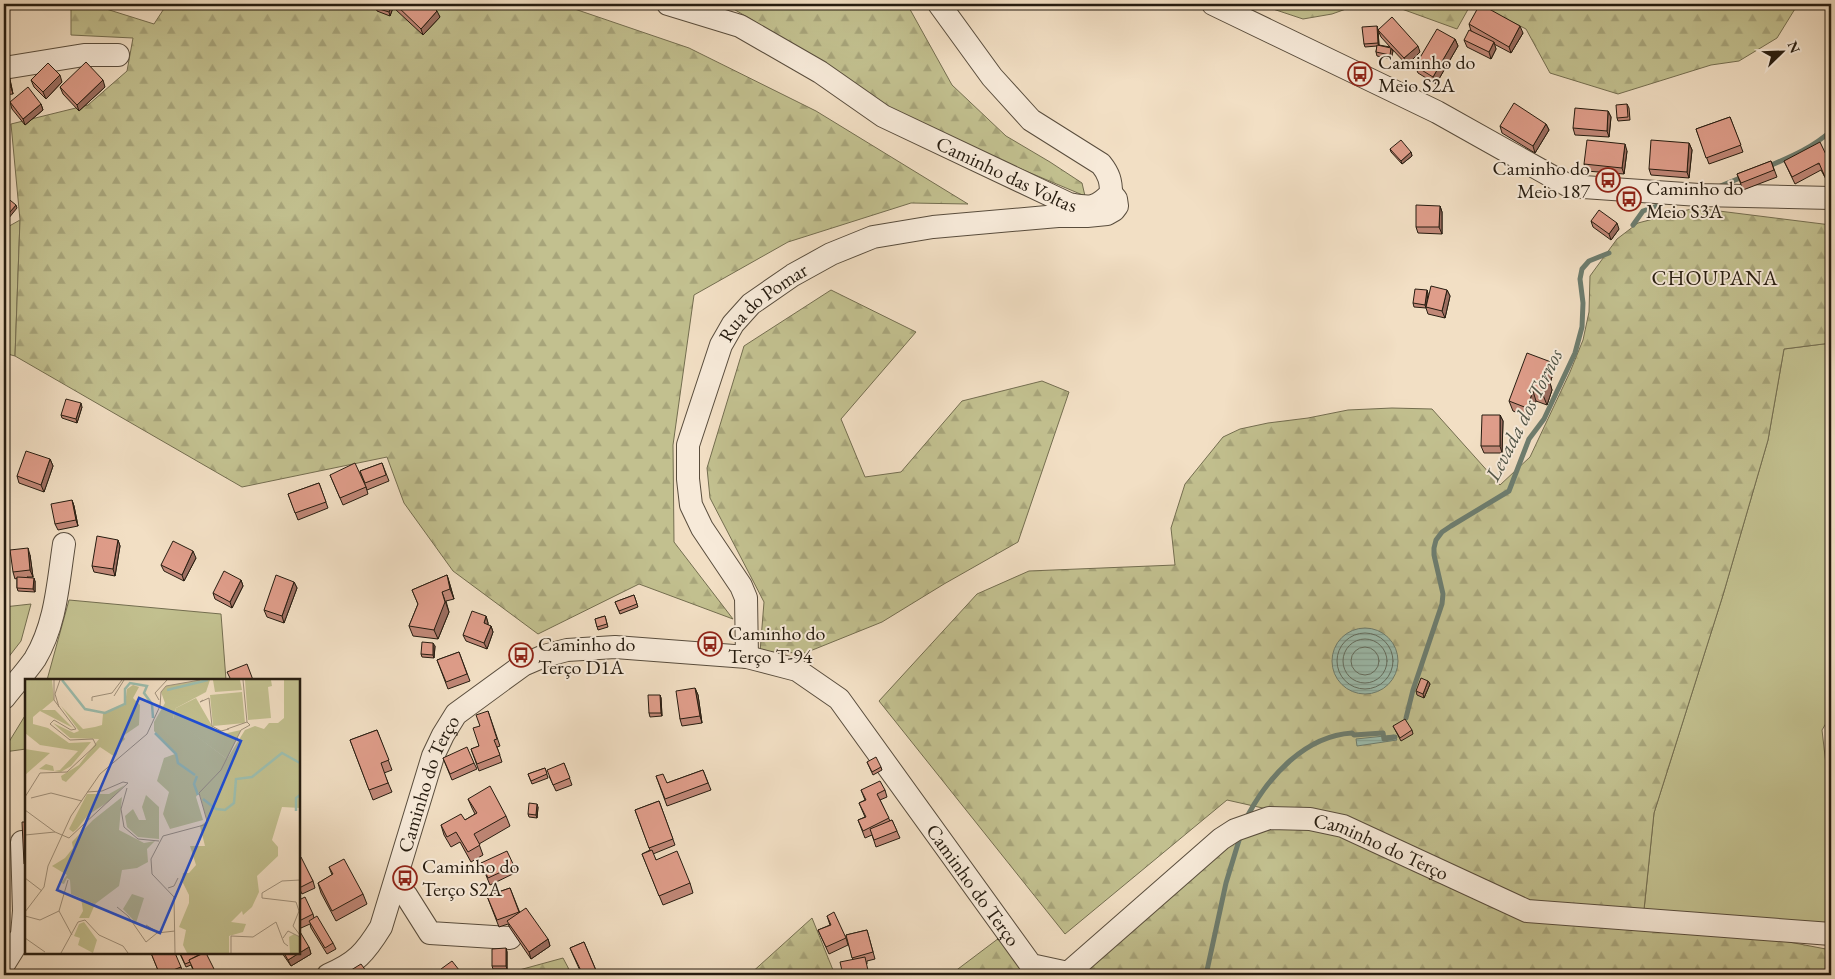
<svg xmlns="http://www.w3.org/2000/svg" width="1835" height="979" viewBox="0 0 1835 979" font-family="'EB Garamond',serif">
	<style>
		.grass { fill: #c2c08f; stroke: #746e50 }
		.forest { fill: url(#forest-firs); stroke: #746e50 }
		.water { fill: url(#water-rules); stroke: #6d7d6f }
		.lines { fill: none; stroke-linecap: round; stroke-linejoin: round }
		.shore { stroke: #616c5f; stroke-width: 1 }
		.stream { stroke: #6d7d6f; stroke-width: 5 }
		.minor-casing { stroke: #594d3d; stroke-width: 24 }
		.minor { stroke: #f7ead9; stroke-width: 22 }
		.wall { fill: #c08777; stroke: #261c10 }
		.shaded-wall { fill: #9c6e61; stroke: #261c10 }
		.building { fill: #df9d8a; stroke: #261c10 }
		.labels { text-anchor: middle; stroke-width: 4; stroke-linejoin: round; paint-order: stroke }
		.poi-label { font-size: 20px; fill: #261c10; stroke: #f7ead9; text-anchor: start }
		.street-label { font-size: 20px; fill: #261c10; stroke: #f7ead9 }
		.neighbourhood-label { font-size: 21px; letter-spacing: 1px; fill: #261c10; stroke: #f7ead9 }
		.water-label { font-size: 21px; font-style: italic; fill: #4f5447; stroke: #f7ead9 }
		.inset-river { fill: none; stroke: #9cbdae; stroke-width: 2.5 }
		.inset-road { fill: none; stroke: #a0917c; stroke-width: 1 }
		.view { fill: #1d4ed8; fill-opacity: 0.15; stroke: #1d4ed8; stroke-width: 2.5 }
		.inset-edge { fill: none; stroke: #261c10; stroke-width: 2.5 }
	</style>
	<defs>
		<pattern id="forest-firs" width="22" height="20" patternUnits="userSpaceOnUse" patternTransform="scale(1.25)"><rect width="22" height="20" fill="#c2c08f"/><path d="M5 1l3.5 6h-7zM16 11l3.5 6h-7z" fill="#a7a47a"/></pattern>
		<pattern id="water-rules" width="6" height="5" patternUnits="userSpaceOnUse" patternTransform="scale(1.25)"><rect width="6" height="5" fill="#9cbdae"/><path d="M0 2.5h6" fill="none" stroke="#86a295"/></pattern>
	</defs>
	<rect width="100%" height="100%" fill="#f2dfc4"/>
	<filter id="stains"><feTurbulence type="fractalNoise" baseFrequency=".004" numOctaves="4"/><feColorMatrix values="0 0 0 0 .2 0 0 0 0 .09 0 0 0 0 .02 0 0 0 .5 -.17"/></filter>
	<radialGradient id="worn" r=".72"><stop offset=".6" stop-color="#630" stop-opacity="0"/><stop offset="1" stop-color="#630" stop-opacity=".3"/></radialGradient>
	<g class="grass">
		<path d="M20,220L15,356L4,353V229Z"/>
		<path d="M1831,343V715L1822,730L1831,808V934L1643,920L1654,813L1723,595L1768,440L1784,349Z"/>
		<path d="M69,600L221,614L226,680H47Z"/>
		<path d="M31,604L21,641L4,663V607Z"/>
		<path d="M26,714V749L4,752V750Z"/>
	</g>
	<g class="forest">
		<path d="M167,4H560L689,48L816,111L968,204L911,203L788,242L694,295L673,445L674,542L733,619L639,584L538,634L453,571L404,503L387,457L242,487L15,356L20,220L11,124L88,105L127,71L133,38L71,35V6L103,8L154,24Z"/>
		<path d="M725,4H907L952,85L1006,136L1050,162L1082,183L1085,196L886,112L798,47Z"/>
		<path d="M1272,4H1360L1332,14L1303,19L1270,8Z"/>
		<path d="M1388,4H1471L1457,29Z"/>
		<path d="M1477,4H1798L1777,38L1739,61L1711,65L1618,94L1550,73L1526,29Z"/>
		<path d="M1695,208L1831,225V343L1784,349L1768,440L1723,595L1654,813L1643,919L1689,923L1831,950V975H950L1007,932L1031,965L1068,972L1221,839L1307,818L1227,800L1065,934L879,701L977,594L1029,571L1175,565L1171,528L1185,484L1223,437L1240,429L1268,423L1308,418L1348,410L1392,408L1432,409L1500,485L1530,457L1570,372L1583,340L1589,312L1590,276L1617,239L1638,223Z"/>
		<path d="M831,290L916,332L841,419L865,477L901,472L962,401L1042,381L1069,392L1018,542L944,584L882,622L805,653L760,652L764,602L710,498L707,468L744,346Z"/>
		<path d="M812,918L835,975H749Z"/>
		<path d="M563,958L572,975H501Z"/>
	</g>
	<g class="water">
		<circle cx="1365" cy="661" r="33"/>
		<path d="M1394,735L1397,740L1357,746L1356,739Z"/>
	</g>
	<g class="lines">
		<g class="shore">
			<circle cx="1365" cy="661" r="28"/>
			<circle cx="1365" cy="661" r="22"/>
			<circle cx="1365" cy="661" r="14"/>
		</g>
		<g class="stream">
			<path d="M1767,167C1790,157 1812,148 1831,131"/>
			<path d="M1718,187L1745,176"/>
			<path d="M1633,225L1643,211L1657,206"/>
			<path d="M1406,718L1413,690L1442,604L1443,594L1434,555V548L1436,540L1442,532L1451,526L1509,491L1529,439L1544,419L1575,353L1582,327L1583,303L1580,279L1582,269L1589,261L1609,253"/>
			<path d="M1248,815C1269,776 1305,736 1352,733L1354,735L1383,733L1384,739L1395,737"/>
			<path d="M1206,975L1226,883L1240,837"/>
		</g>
		<g class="minor-casing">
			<g id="minor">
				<path id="s1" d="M668,4L740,26L820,72L883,116L1069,204C1090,208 1096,209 1111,193C1111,181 1109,174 1101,164L1031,120L992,77L939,4"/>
				<path d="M1213,4L1437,112L1569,186L1699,195L1831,198"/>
				<path d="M4,68L84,55H118"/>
				<path id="s2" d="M747,657L746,598L741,586L702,528L691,505L688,479V445L721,345L733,324L751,304L793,275L831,254L873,237L933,227L1058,216H1087L1107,214L1114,210L1117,206L1116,199L1111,193"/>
				<path d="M4,698C14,685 26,672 35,659C56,624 58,583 64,544"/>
				<path d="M393,890L406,895L430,933L510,938"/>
				<path d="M4,964L22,935L24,911L22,842"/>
				<path id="s3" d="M328,975C356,963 365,953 381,927L433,756L443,735L456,714L523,665L544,656L567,650L615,647L747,657L797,670L839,699L1031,965L1068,973L1221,839L1235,830L1269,818L1310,819L1343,826L1527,911L1831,934"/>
			</g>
		</g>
		<use href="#minor" class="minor"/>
	</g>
	<g class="wall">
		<path d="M378,4H430L440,17L423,35L395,9L394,5L390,16L377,11L376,8Z"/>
		<path d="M1469,24L1523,33L1511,53L1494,44L1496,49L1491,59L1467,47L1464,40L1480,36L1471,31Z"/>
		<path d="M1377,26L1378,30L1379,45L1390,47L1381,37L1378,30L1420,52L1407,65L1392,49L1393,51L1391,59L1377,56L1376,52L1377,46L1365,47L1364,44Z"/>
		<path d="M1455,39L1458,46L1436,84L1418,73L1415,66Z"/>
		<path d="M6,63L8,70L13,94L4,95V64Z"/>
		<path d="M31,80L62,82L46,99L34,87Z"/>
		<path d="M60,87H105L79,111L63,94Z"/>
		<path d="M10,102L41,104L43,110L25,125L12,109Z"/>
		<path d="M1627,104L1629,108L1630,120L1618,121L1617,118Z"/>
		<path d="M1608,111L1611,117L1609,137L1575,135L1573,128Z"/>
		<path d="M1730,117L1743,152L1709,164L1696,129Z"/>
		<path d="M1546,124L1549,130L1535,153L1502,133L1500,126Z"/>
		<path d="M1689,143L1692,150L1689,178L1651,175L1649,169Z"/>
		<path d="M1390,149L1411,152L1412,156L1402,164L1391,152Z"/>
		<path d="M1627,151L1624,174L1586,171L1584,164Z"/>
		<path d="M1771,161L1777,177L1743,190L1737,174Z"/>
		<path d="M1784,161L1831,165V182L1828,183L1821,170L1795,184Z"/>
		<path d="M1440,206L1442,212V234L1418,233L1416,227Z"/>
		<path d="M1591,221L1619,229L1611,240L1593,227Z"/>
		<path d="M1427,290L1428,294V299L1447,290L1450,296L1445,318L1428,314L1426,308L1414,307L1413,303Z"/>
		<path d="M1554,371L1550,383L1552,390L1547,405L1536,401L1530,418L1513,411L1509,401Z"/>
		<path d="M82,407L77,423L62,418L61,415Z"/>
		<path d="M1500,415L1503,421L1502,453H1484L1481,446Z"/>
		<path d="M50,459L53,466L44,492L19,483L17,476Z"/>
		<path d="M382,463L389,481L367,490L360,471Z"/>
		<path d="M330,475L366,487L368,494L343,505Z"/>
		<path d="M319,483L328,508L298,520L288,494Z"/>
		<path d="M72,500L74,506L78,526L58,530L55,524Z"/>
		<path d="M118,540L120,546L115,576L94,572L92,566Z"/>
		<path d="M30,555L33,577H27L35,581V592L18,591L17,588V578L15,579L13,572Z"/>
		<path d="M196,558L184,581L164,571L161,565Z"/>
		<path d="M4,564H5L8,571V603H4Z"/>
		<path d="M447,575L450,585L454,599L446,601L449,612L438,639L413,636L409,626L418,604L412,590Z"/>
		<path d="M241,580L243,586L232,608L215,599L213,593Z"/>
		<path d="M294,582L297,588L284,623L267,617L264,610Z"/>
		<path d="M634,595L638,607L620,614L615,602Z"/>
		<path d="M486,616L488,623V625L491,626L493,632L487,649L466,641L463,635Z"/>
		<path d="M605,616L608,627L598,630L595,619Z"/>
		<path d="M435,646L434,658L422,657L421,654Z"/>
		<path d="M459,652L470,681L448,689L437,660Z"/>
		<path d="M1428,681L1430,684L1424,698L1417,695L1416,691Z"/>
		<path d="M695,688L698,695L702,723L682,726L680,719Z"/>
		<path d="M660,695L661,698L662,716L650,717L649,713Z"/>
		<path d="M488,711L500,746L497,747L502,762L479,771L471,749L479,746L480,726Z"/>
		<path d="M1393,726L1412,730L1413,734L1401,741Z"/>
		<path d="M377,730L392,770L384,773L392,792L373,800L350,740Z"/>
		<path d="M443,758L474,763L477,769L452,780Z"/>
		<path d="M867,762L881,767L882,770L873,775Z"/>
		<path d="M564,763L572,785L556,791L549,776Z"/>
		<path d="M545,768L548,778L532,784L528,774Z"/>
		<path d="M703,770L711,790L667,806L656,776L667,783Z"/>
		<path d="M861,790H885L887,797L880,800L890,821L892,820L900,838L876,847L872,835L865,838L858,820L865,817L859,803L865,800Z"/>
		<path d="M468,799L506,816L510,826L479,844L483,855L471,862L460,842L451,847L444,835L441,825L465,820L475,814L472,808Z"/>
		<path d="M659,801L675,845L653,854L656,860L690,883L693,893L663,905L642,854L650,850L635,810Z"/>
		<path d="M538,807L537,818L529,817L528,814Z"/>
		<path d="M299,858L313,881L315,888L302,894L299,888Z"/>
		<path d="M481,863L514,866L517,872L490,885Z"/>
		<path d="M329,867L363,894L367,904L336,921L321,893L318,883L332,875Z"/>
		<path d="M510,888L520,913L548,939L550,946L531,959L510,928L508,924L499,927L487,896Z"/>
		<path d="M299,900L313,914L314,918L333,943L336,949L327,954L311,928L310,924L301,928L299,923Z"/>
		<path d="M827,916L846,938L848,945L829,954L818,930L830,925Z"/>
		<path d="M867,930L875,959L867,961V964L853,960L846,935Z"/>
		<path d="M584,942L598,975H582L573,955L570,948Z"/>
		<path d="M309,947L311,954L291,966L282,953H299Z"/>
		<path d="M506,948L507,952V969H493L492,966Z"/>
		<path d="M151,953L181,967L182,970L187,975H160Z"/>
		<path d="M178,953H202L217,975H195L191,965L186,967L180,954H179Z"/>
	</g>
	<g class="shaded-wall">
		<path d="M392,4H393L394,5L390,16L389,12Z"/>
		<path d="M437,11L440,17L423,35L421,29Z"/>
		<path d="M1377,26L1378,30L1379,46L1378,43Z"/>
		<path d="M1520,26L1523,33L1511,53L1509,47Z"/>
		<path d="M1455,39L1458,46L1436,84L1433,77Z"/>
		<path d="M1494,42L1496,49L1491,59L1489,52Z"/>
		<path d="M1418,46L1420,52L1407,65L1404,58Z"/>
		<path d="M1391,48L1393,51L1391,59L1390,55Z"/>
		<path d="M6,63L8,70L13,94L11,87Z"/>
		<path d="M60,75L62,82L46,99L43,92Z"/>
		<path d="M103,80L105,87L79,111L77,105Z"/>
		<path d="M41,104L43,110L25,125L23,119Z"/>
		<path d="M1608,111L1611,117L1609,137L1607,131Z"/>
		<path d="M1546,124L1549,130L1535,153L1533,146Z"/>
		<path d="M1689,143L1692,150L1689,178L1687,172Z"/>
		<path d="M1625,144L1627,151L1624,174L1622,168Z"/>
		<path d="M1411,152L1412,156L1402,164L1401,161Z"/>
		<path d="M16,205L17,208L4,224V219Z"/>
		<path d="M1440,206L1442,212V234L1439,227Z"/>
		<path d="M1617,223L1619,229L1611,240L1609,234Z"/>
		<path d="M1427,290L1428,294L1426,308L1425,305Z"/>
		<path d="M1447,290L1450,296L1445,318L1442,311Z"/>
		<path d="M5,358L6,362L4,365V360Z"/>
		<path d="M1551,362L1554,371L1550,383L1552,390L1547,405L1543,395L1544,379Z"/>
		<path d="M1533,391L1536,401L1530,418L1527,408Z"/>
		<path d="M81,403L82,407L77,423L76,419Z"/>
		<path d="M1500,415L1503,421L1502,453L1500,446Z"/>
		<path d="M50,459L53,466L44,492L41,485Z"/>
		<path d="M72,500L74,506L78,526L76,520Z"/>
		<path d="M118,540L120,546L115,576L113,569Z"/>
		<path d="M28,548L30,555L33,577L30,570Z"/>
		<path d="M193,551L196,558L184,581L182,575Z"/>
		<path d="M5,564L8,571V603L5,596Z"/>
		<path d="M447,575L450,585L454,599L450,589Z"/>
		<path d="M34,578L35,581V592L33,589Z"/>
		<path d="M241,580L243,586L232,608L230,602Z"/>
		<path d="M294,582L297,588L284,623L282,616Z"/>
		<path d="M442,592L449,612L438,639L434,630Z"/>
		<path d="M486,616L488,623L486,630L484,623Z"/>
		<path d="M491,626L493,632L487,649L484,643Z"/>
		<path d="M433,643L435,646L434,658L433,655Z"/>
		<path d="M1428,681L1430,684L1424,698L1423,694Z"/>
		<path d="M695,688L698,695L702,723L700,716Z"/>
		<path d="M660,695L661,698L662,716L661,713Z"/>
		<path d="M537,804L538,807L537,818L536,815Z"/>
		<path d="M548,939L550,946L531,959L529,952Z"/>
		<path d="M309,947L311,954L291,966L288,960Z"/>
		<path d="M506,948L507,952V969L506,966Z"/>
	</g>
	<g class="building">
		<path d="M378,4H392L389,12L376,8Z"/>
		<path d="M395,4H430L437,11L421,29Z"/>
		<path d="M1480,4L1520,26L1509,47L1469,24Z"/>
		<path d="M1392,17L1418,46L1404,58L1378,30Z"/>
		<path d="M1377,26L1378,43L1364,44L1362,27Z"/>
		<path d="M1437,29L1455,39L1433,77L1415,66Z"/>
		<path d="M1469,30L1494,42L1489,52L1464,40Z"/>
		<path d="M1377,45L1391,48L1390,55L1376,52Z"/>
		<path d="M86,62L103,80L77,105L60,87Z"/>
		<path d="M6,63L11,87L4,88V64Z"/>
		<path d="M48,63L60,75L43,92L31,80Z"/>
		<path d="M28,87L41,104L23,119L10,102Z"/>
		<path d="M1514,103L1546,124L1533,146L1500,126Z"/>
		<path d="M1627,104L1628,117L1617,118L1616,105Z"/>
		<path d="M1575,108L1608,111L1607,131L1573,128Z"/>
		<path d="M1730,117L1741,145L1706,158L1696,129Z"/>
		<path d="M1401,140L1411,152L1401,161L1390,149Z"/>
		<path d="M1587,140L1625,144L1622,168L1584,164Z"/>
		<path d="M1651,140L1689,143L1687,172L1649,169Z"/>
		<path d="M1820,142L1831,165V174L1825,177L1819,163L1792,177L1784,161Z"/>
		<path d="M1771,161L1774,170L1741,183L1737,174Z"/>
		<path d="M5,196L16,205L4,219V197Z"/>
		<path d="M1416,205L1440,206L1439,227H1416Z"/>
		<path d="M1599,210L1617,223L1609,234L1591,221Z"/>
		<path d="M1431,286L1447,290L1442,311L1426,307Z"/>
		<path d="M1415,289L1427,290L1425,305L1413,303Z"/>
		<path d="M1527,353L1551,362L1544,379L1549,380L1543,395L1533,391L1527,408L1509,401Z"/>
		<path d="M66,399L81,403L76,419L61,415Z"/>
		<path d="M1482,415H1500V446H1481Z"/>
		<path d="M26,451L50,459L41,485L17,476Z"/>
		<path d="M355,463L366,487L340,498L330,475Z"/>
		<path d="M382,463L386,475L365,483L360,471Z"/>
		<path d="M319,483L326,502L295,513L288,494Z"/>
		<path d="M72,500L76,520L55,524L51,504Z"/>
		<path d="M97,536L118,540L113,569L92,566Z"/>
		<path d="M173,541L193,551L182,575L161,565Z"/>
		<path d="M28,548L30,570L13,572L10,550Z"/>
		<rect x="4" y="564" width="1" height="32"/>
		<path d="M224,571L241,580L230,602L213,593Z"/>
		<path d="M276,575L294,582L282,616L264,610Z"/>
		<path d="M447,575L450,589L442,592L445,602L434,630L409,626L418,604L412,590Z"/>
		<path d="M17,577L34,578L33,589L17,588Z"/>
		<path d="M634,595L637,604L619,611L615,602Z"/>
		<path d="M472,611L486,616L484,623L491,626L484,643L463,635Z"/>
		<path d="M605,616L607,624L597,627L595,619Z"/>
		<path d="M422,642L433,643V655L421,654Z"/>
		<path d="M459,652L467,674L446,682L437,660Z"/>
		<path d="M247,664L253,680H231L227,672Z"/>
		<path d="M1421,678L1428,681L1423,694L1416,691Z"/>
		<path d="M695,688L700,716L680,719L676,691Z"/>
		<path d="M648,695H660L661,713H649Z"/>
		<path d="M488,711L497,739L494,740L500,755L477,764L471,749L479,746L473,728L480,726L476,715Z"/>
		<path d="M1405,719L1412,730L1400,738L1393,726Z"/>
		<path d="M377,730L389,760L381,763L388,783L369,790L350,740Z"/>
		<path d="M467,747L474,763L450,774L443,758Z"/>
		<path d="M876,757L881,767L872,772L867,762Z"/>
		<path d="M564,763L570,778L553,785L547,770Z"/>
		<path d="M545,768L547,774L531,781L528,774Z"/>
		<path d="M703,770L708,783L665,799L656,776L663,774L667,783Z"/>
		<path d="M880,781L885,790L877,794L889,818L863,831L858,820L866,817L859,803L866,800L861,790Z"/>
		<path d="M490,786L506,816L474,834L480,845L468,852L456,832L447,837L441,825L461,814L465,820L477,813L468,799Z"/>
		<path d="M659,801L673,839L649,848L635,810Z"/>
		<path d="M529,803L537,804L536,815L528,814Z"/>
		<path d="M892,820L897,831L874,840L870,829Z"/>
		<path d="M22,822H26V864H24Z"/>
		<path d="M652,850L656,860L677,851L690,883L659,896L642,854Z"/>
		<path d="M507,851L514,866L488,878L481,863Z"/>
		<path d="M301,857L313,881L299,888V858Z"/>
		<path d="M344,859L363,894L332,911L318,883L333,874L329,867Z"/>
		<path d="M510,888L519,912L497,920L487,896Z"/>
		<path d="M305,897L313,914L299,921V900Z"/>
		<path d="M526,908L548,939L529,952L507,921Z"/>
		<path d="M834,912L846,938L826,947L818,930L831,925L827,916Z"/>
		<path d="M317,916L333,943L325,948L309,921Z"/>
		<path d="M299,930L309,947L288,960L284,953H299Z"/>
		<path d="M867,930L873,952L852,958L846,935Z"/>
		<path d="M584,942L597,973L592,975H583L570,948Z"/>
		<path d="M506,948V966H492V949Z"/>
		<path d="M151,953H175L181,967L160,975Z"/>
		<path d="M180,953H202L189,960L190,962L185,964Z"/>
		<path d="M204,953H206L217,975H196L189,960Z"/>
		<path d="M865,957L869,975H843L840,962Z"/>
		<path d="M452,961L463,975H446L441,969Z"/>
		<path d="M361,964L369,975H343Z"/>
		<path d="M184,969L187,975H171Z"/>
		<path d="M423,970L428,975H417Z"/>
	</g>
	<defs>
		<g id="bus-ring" transform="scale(1.25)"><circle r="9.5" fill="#f7ead9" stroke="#8f2418" stroke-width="1.5"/><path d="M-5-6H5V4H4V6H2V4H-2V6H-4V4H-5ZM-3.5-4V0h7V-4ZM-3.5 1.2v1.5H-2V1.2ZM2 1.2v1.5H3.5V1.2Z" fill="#8f2418"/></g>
	</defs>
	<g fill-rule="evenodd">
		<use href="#bus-ring" x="1360" y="74"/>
		<use href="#bus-ring" x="1608" y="180"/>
		<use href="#bus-ring" x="1629" y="199"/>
		<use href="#bus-ring" x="710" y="644"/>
		<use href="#bus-ring" x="521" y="655"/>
		<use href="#bus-ring" x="405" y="878"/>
	</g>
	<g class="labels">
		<g class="poi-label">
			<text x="1378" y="69">Caminho do<tspan x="1378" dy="23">Meio S2A</tspan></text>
			<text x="1590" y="175" text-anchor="end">Caminho do<tspan x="1590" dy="23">Meio 187</tspan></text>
			<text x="1646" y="195">Caminho do<tspan x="1646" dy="23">Meio S3A</tspan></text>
			<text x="728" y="640">Caminho do<tspan x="728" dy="23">Terço T-94</tspan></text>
			<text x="538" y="651">Caminho do<tspan x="538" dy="23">Terço D1A</tspan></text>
			<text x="422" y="873">Caminho do<tspan x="422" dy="23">Terço S2A</tspan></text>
		</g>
		<g class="street-label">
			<text dy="7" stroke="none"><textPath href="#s1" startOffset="381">Caminho das Voltas</textPath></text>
			<text dy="7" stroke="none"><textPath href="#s2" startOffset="394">Rua do Pomar</textPath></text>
			<text dy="7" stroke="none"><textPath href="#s3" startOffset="224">Caminho do Terço</textPath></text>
			<text dy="7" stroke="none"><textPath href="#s3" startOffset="1452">Caminho do Terço</textPath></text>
			<text dy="7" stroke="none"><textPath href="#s3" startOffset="942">Caminho do Terço</textPath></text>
		</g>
		<g class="neighbourhood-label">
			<text x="1715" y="285">CHOUPANA</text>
		</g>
		<g class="water-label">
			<text transform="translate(1524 415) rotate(-63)" y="7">Levada dos Tornos</text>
		</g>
	</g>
	<g transform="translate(25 679)">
		<rect width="275" height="275" fill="#f2dfc4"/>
		<path d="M188,1H215L217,11L190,13ZM220,1H246L247,7L243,8L246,39L223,41ZM217,13L220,44L188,47L185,16ZM171,19L190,52L198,55L216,51L202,80L148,40L151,29ZM107,215L119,219L111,244L98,230ZM56,219L70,225L64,239H54L58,232ZM59,243L72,261L68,274L53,266L55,259L49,257L54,245Z" fill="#c2c08f"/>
		<path d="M0,1H27L29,21L17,31H30L48,49L15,32L8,38V45L23,49L44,64L66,63L46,87L36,93L14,90L21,85L28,87L29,92L35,91L53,72L15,66L0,54ZM175,1H185L181,13L151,29L148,39L202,80L220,51L230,47L239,50L244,44H253L259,39V1H275V129L257,128L247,161L253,168V177L232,197L234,213L227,228L218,236L217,232L206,243L221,245L218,253L204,257V274H162L158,266L161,251L154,248L164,224V216L157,202L158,194H164L171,186L165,167H180L175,147L182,142L174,113L171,118L178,141L145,150L138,135L144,113L132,102L139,79L150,75L129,52V43L140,24L136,13L141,7ZM108,6L114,8L108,19L115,26L114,46L98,57L100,60L93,67L92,75L90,78L75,68L41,103L37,101L36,97L54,86L74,60L45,59L38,53L28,44L49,54L54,52L36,27L58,50L70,48L77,46L78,35L100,26L102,10ZM0,70L25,74L0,96ZM100,106L83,123L63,136L52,150L48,153L44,150L62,115H84ZM121,116L134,128V160L113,158L102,148L100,137L108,130L114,141H121L117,128ZM97,118L94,151L119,164L130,162L122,170L123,183L112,189L97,191L94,207L70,225L46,215L45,201L42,199L39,205L36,204L42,196L27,187L40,179L48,169L47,163L68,141ZM269,255L275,258V274H265L264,258Z" fill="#c2c08f"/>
		<path class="inset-river" d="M37,1L60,30L80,34L100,25V10L105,4L122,7L119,14L127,25L128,39M142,11L183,1M130,54L151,75L153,84L170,96M172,97L169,105L173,116M178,120L191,130L200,131L209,124L211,100L227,98L257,74L275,84M271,132V119L275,116"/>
		<path class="inset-road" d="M89,17L99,1M134,21L130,14L142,1M178,21L175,23L184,19L187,47L196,52L204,50M67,22V18L87,14L97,1M34,28L30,15L35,1M202,50L222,43M102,109L96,130L99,148L113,160L134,162M0,118L15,94L42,93L71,66L68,60L45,61L25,45L29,41L46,51L51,50L29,21V1M6,119L26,114L57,122M0,131L30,153M0,156L30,153L44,159L103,104L98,103L77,112L62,113M0,199L17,212M275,201L257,202L237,214V219L271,223L274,232L268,247L275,256M143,209L149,207L153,199M92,228L103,237L121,263L132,254L150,252M34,232L43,201M34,232L47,256M0,233L19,208L23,187L46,137L75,95L122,55L135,27L136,13L141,7L175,1M0,237L15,241L34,232M121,246L134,254M0,259L20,273M258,259L263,252L275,258M36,274L53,243L60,241L74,256L98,267L103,274M150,274L149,218L127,195L126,180L138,157L179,146L182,142L174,114L196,91L216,51L225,46L222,43L218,1M206,274V257L228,258L251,243L259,264L263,267"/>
		<path class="view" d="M114,19L216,62L135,254L32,211Z"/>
		<rect width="275" height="275" class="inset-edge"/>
	</g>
	<rect width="1835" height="979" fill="none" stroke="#f2dfc4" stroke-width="20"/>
	<rect x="5" y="5" width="1825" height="969" fill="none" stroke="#261c10" stroke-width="2.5"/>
	<rect x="10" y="10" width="1815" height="959" fill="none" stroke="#261c10"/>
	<g transform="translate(1782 52) rotate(67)" stroke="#f7ead9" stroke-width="4" paint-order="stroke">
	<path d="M0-4L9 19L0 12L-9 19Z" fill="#261c10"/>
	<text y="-8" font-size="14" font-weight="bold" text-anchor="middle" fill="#261c10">N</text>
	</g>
	<rect width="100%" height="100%" filter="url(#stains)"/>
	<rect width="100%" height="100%" fill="url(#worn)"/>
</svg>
